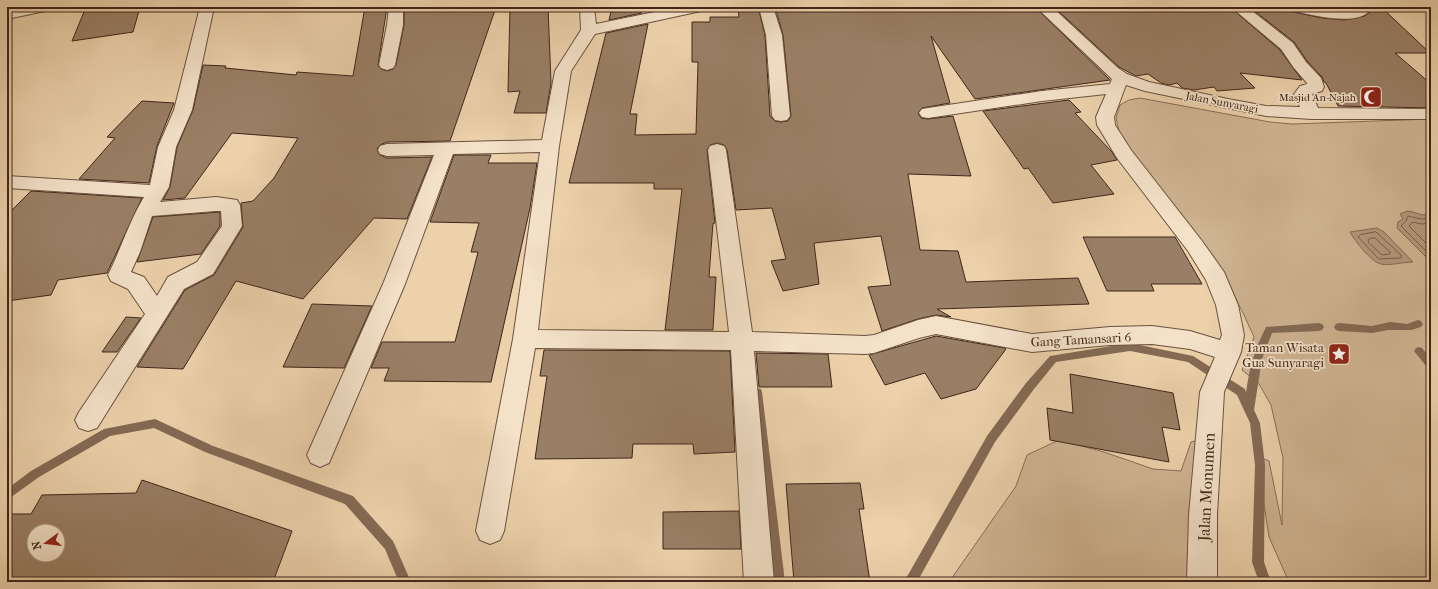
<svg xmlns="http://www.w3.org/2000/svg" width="1438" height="589" viewBox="0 0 1438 589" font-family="'IM FELL French Canon',serif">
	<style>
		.green { fill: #cfb492; stroke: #886d56 }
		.water { fill: #b2977a; stroke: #846a54 }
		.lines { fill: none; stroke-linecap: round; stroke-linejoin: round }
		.shore { stroke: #795e4a; stroke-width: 1 }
		.stream { fill: #846a54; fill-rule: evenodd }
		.building { fill: #997f65; stroke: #40261a; fill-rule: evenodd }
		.minor-casing { stroke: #6b513e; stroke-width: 2 }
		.minor { fill: #f3e1c8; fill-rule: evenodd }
		.labels { text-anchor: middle; stroke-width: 3.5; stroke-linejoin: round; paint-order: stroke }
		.far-poi-label { font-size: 11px; fill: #40261a; stroke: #f3e1c8; text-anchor: end }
		.far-street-label { font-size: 11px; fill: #40261a; stroke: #f3e1c8 }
		.street-label { font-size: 13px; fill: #40261a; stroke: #f3e1c8 }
		.poi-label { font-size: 13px; fill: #40261a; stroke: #f3e1c8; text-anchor: end }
		.near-street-label { font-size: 16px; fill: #40261a; stroke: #f3e1c8 }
	</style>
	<rect width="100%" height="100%" fill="#ecd1ab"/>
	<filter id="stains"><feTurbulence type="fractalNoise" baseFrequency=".005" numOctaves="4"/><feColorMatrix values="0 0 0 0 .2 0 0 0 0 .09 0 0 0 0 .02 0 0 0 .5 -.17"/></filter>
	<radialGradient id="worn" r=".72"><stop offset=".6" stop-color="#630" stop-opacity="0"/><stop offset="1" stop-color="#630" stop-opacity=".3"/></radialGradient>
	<g class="green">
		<path d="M1140,98L1270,122L1292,124L1431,119V582H1289L1269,537L1261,485L1262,458L1269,461L1282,525L1283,458L1271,405L1259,384L1242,370L1254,337L1243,313L1224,276L1121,140L1116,118L1120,105L1129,100Z"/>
		<path d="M1059,440L1104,452L1153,469L1181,471L1191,442L1194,441L1198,443L1189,582H949L1016,486L1027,455Z"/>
	</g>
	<g class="water">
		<path d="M1407,211L1413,212L1422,215L1431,214V256L1427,258L1397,228L1398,222L1403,219L1400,214Z"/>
		<path d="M1377,228L1384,232L1413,262C1403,262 1390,266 1381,264C1371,262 1355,241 1350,232Z"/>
	</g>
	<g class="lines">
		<g class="shore">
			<path d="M1431,218L1421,219L1408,216L1406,221L1401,226L1427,252L1431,253"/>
			<path d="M1431,223L1421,224L1413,222L1409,226L1431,248"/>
			<path d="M1376,232L1401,255V258L1379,259L1358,237L1360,235Z"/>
			<path d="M1375,238L1390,252V254L1382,255L1368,242L1369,239Z"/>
		</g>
		<g class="stream">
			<path d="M1418,320L1421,321L1423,324L1421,327L1411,330H1388L1372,333L1339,331L1336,330L1334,327L1336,324L1339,323L1372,326L1390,322L1407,324Z"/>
			<path d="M1319,323L1322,324L1324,327L1322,330L1319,331L1272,333L1262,359L1254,410L1260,423L1265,465L1264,562L1271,582H1259L1252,562L1255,465L1250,423L1237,395L1188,362L1130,351L1056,362L1034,389L995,442L917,582H904L987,436L1026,383L1050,356L1130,343L1193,356L1245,389L1246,393C1249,369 1255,348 1266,327Z"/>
			<path d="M1419,347L1422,348L1431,359V366H1426L1414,351L1416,348Z"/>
			<path d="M757,388L761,389L762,392L785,582H773L752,392L753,389Z"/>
			<path d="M155,419L213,446L353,496L393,541L411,582H399L385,549L345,504L205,452L154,428L110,436L39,477L7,500V489L31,471L104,429Z"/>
		</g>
	</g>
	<g class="building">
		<path d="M86,7H140L133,32L72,41Z"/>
		<path d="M365,7H387L378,65L381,69L387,71L393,69L396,65L404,25V7H496L450,141L387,142L380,145L377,149L380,155L387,158L432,157L407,219L374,218L303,299L236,281L183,369L137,367L185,290L214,275L243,227L241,203L253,201L274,178L298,138L232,133L185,198L163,200L170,187L177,147L193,110L203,65L226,66L225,68L296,75L297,72L353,76Z"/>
		<path d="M510,7H548L551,83L546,113H514L520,91L508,92Z"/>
		<path d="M612,7H638L642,13L609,20Z"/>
		<path d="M738,7H758L765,35L770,116L775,121L781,122L788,121L791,116L783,35L775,7H875L876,9L895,7H1035L1110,80L975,99L931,36L950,103L922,108L918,113L921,118L928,119L953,116L971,176L908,174L920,250L958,251L966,282L1078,278L1089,304L937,309L951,317L936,315L918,319L882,331L868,287L891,285L881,236L814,243L819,284L783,291L771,261L786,259L772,208L736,210L727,150L724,145L717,143L710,145L707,150L715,223H713L709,277H716L713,330H665L682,189H654V183H569L606,33L648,24L630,114H637L635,135L696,134L698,62H692V22H710V17H739Z"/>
		<path d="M1054,7H1230L1280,50L1302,80L1240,73L1255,88L1217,91L1214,87L1194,90L1182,88L1177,83L1169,85L1161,83L1148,74L1136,76L1119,67Z"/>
		<path d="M1286,7L1289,11L1322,18L1345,20L1365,16L1372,10L1369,7H1381L1430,53H1395L1431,84V108L1338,106L1326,83L1324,82L1322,77L1307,61L1294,42L1252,9Z"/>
		<path d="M1069,100L1081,112L1075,113L1112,152L1117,160L1091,165L1114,194L1053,203L1028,168L1024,169L983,111Z"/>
		<path d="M142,101L174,103L157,146L149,183L79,179L115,138L107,137Z"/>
		<path d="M454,155H491L488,163H537L530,208L491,382L384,381L389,368H371L382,342H455L478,252H471L479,223L430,222Z"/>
		<path d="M31,191L142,198L107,273L58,280L51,295L7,301V215Z"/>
		<path d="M220,212V226L201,254L137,262L153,217Z"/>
		<path d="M1083,237H1175L1202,284H1151L1154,291H1107Z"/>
		<path d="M312,304L372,306L344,368L283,367Z"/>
		<path d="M126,317L141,318L117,352H102Z"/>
		<path d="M936,336L1004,348L1006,349L976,389L941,399L925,373L885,385L869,355Z"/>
		<path d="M544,350L730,351L735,452L694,454L693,444H633L632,458L535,459L547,376H540Z"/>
		<path d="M756,353L828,354L832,387H759Z"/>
		<path d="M1070,374L1173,393L1180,430L1162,427L1169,462L1050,440L1047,408L1073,413Z"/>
		<path d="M142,480L292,531L273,582H7V514H31L42,495L136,493ZM34,531H58V555H34Z"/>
		<path d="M860,483L864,509H859L870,582H794L786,484Z"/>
		<path d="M739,511L741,549H663V512Z"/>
	</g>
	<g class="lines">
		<g class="minor-casing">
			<g id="minor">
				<path d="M20,7H52L50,10L7,19V9Z"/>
				<path d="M200,7H214L192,110L176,147L169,187L160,202L216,197L237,200L240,205L242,226L239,231L213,274L184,289L97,428L88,431L79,428L75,420L79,412L145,314L128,289L111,281L108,275C121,249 129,222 144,197L7,188V176L150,185L158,147L174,110ZM216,211H221L222,226L197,262L168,277L157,296L144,277L131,272L140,252L152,216Z"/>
				<path d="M389,7H403V25L395,65L393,68L387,70L381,68L379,65L387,25Z"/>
				<path d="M580,7H594L596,24L679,7H708L706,10L701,11L595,34L571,71L559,146L538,330L729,332L708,150L710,146L717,144L724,146L726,150L752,332L865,336L874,335L918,320L936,316L1032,334L1110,327L1152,326L1190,331L1220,340L1222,335L1216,305L1206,280L1188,251L1117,158L1097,125L1096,117L1106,94L1042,101L928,118L922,117L919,113L922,109L928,108L1042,91L1110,84L1112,79L1036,7H1052L1118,68L1127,74L1149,82L1228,99L1266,106L1300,107L1294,94L1300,86L1307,84V83L1294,68L1281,49L1231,7H1247L1293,43L1306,62L1321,78L1324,87L1322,91L1312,94L1318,108L1431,109V119H1312L1266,116L1145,91L1126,85L1114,117L1115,125L1131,150L1202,241L1224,272L1238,305L1244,335L1241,352L1224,392L1217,515V582H1187L1189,515L1200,392L1215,357L1190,349L1152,344L1110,345L1032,352L936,334L919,338L874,353L865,354L754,351L774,582H744L731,350L535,348L504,531L500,540L490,544L480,540L476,531L513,339L540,152L453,154L405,284L329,463L320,467L311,463L307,455L383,284L434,155L387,156L380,154L378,150L380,146L387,144L542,140L555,71L581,30Z"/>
				<path d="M759,7H773L782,35L790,116L787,120L781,121L775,120L772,116L766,35Z"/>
				<path d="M1287,7L1352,9L1351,7H1367L1370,10C1358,27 1311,15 1294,11L1289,10Z"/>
			</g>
		</g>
		<use href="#minor" class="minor"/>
	</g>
	<defs>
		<g id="mosque-square" transform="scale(1.15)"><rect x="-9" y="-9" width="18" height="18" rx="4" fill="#8f2418" stroke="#f3e1c8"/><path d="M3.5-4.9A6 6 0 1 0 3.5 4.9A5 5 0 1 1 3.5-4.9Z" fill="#fff"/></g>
		<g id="sight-square" transform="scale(1.15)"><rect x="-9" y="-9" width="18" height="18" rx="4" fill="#8f2418" stroke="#f3e1c8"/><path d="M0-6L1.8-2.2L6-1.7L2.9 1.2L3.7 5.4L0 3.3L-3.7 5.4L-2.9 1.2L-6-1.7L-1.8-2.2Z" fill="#fff"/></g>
	</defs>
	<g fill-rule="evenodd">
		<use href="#mosque-square" x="1371" y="97"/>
		<use href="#sight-square" x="1339" y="354"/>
	</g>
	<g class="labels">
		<g class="far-poi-label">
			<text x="1356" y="101">Masjid An-Najah</text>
		</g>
		<g class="far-street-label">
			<text transform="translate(1222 102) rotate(11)" y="4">Jalan Sunyaragi</text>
		</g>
		<g class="street-label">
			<text transform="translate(1081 339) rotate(-3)" y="5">Gang Tamansari 6</text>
		</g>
		<g class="poi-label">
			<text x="1324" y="352">Taman Wisata<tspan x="1324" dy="15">Gua Sunyaragi</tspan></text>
		</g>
		<g class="near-street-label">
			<text transform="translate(1206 487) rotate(-87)" y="6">Jalan Monumen</text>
		</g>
	</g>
	<rect width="1438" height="589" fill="none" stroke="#ecd1ab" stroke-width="24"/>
	<rect x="8" y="8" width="1422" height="573" fill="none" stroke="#40261a" stroke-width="2"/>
	<rect x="12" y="12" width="1414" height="565" fill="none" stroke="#40261a"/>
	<g transform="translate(46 543) rotate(255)"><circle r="19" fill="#f3e1c8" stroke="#ab9682"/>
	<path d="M0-3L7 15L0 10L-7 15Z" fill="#8f2418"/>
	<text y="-6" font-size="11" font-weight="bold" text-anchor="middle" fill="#40261a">N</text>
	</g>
	<rect width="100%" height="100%" filter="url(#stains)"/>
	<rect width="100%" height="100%" fill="url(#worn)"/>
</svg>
